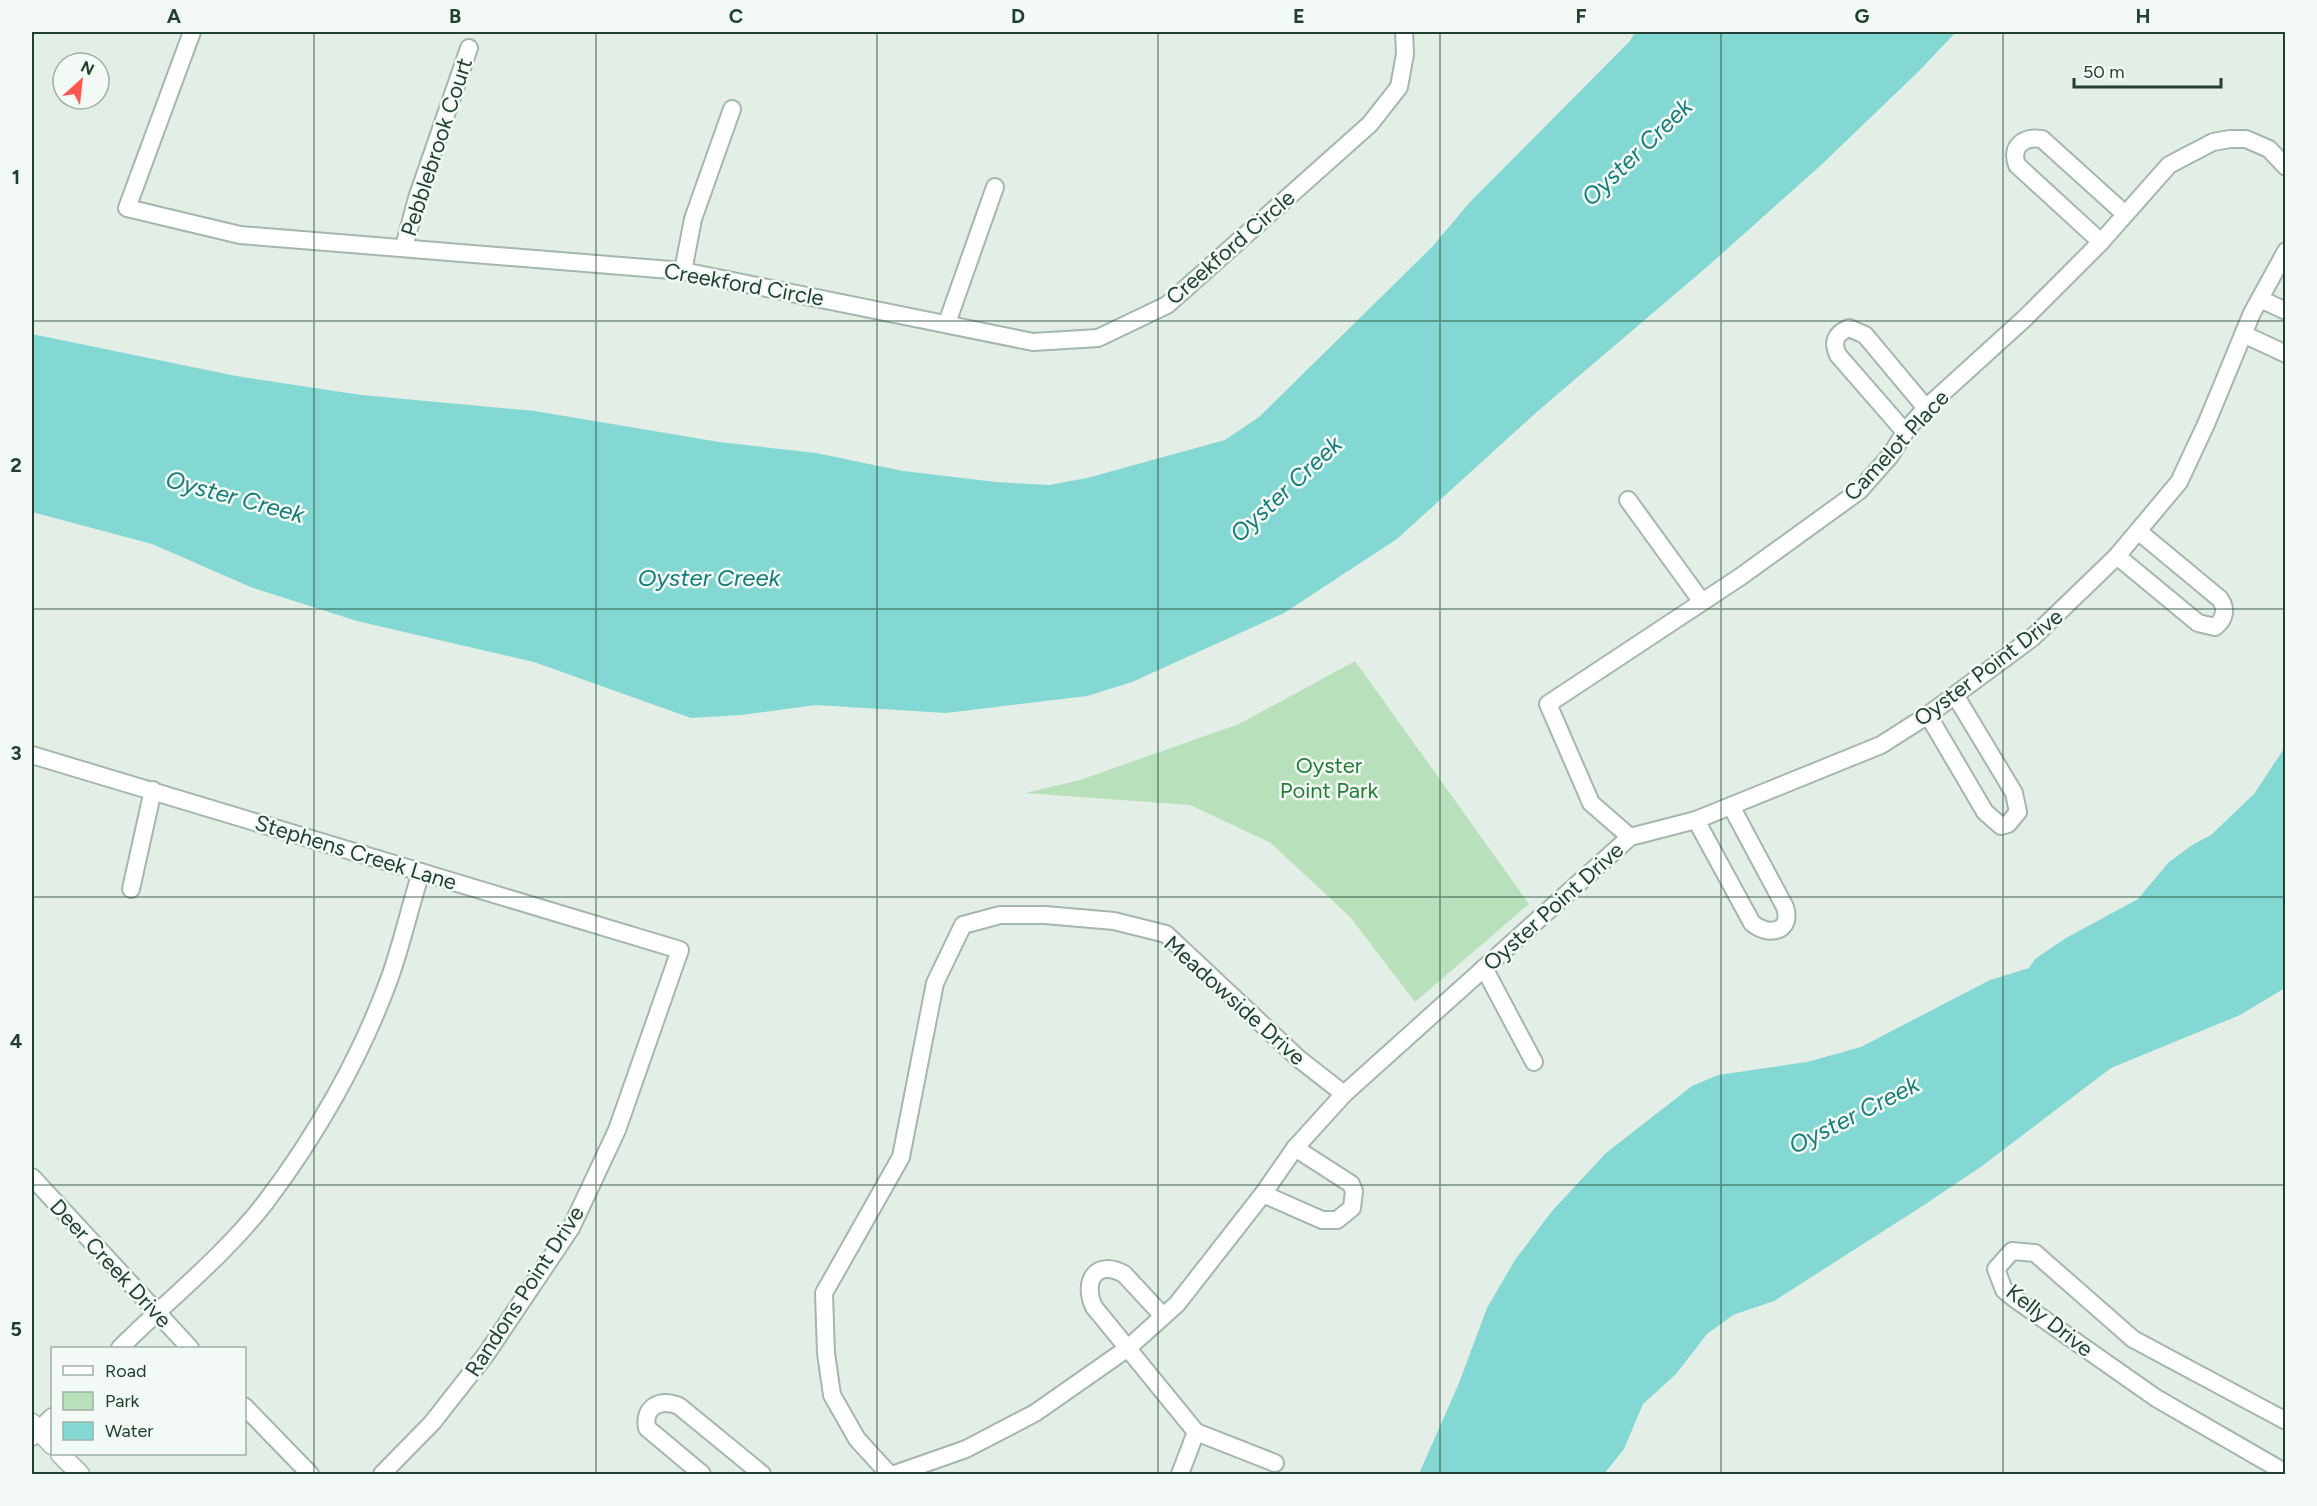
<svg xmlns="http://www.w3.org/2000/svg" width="2317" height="1506" viewBox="0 0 2317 1506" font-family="Figtree,sans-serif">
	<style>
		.green { fill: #b8e1bb }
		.water { fill: #84d8d4 }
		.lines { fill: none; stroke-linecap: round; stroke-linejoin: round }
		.minor-casing { stroke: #a4b7ac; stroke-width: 20 }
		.secondary-casing { stroke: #a2bdae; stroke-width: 21 }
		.minor { stroke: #fff; stroke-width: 16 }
		.secondary { stroke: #fff; stroke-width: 18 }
		.grid { fill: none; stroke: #204131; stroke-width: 1.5; stroke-opacity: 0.55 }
		.labels { text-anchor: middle; stroke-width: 5; stroke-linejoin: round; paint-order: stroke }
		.street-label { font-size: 22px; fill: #204131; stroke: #f3faf5 }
		.park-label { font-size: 22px; fill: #267c35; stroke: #f3faf5 }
		.water-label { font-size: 24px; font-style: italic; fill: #147d7a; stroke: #f3faf5 }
		.neatline { fill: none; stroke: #204131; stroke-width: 2 }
		.grid-label { font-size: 20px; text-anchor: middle; font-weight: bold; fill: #204131 }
	</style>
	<rect width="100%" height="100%" fill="#e2eee6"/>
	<path class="green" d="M1355,661L1529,904L1415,1002L1350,917L1271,843L1190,805L1025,793L1080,780L1239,724Z"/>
	<g class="water">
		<path d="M1635,32H1956L1919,71L1820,166L1708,266L1539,410L1397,539L1284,613L1132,682L1087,696L946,713L816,705L741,715L691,718L534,662L357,621L253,588L152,544L32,512V334L236,376L361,395L535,411L719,442L816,453L903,471L996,482L1049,485L1087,478L1225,440L1259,417L1432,247L1470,202L1630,41Z"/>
		<path d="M2285,747V988L2240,1015L2111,1068L1982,1166L1924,1205L1774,1301L1733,1315L1707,1334L1676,1374L1643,1404L1624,1449L1604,1474H1419L1459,1383L1487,1308L1515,1260L1552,1211L1606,1153L1692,1086L1718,1075L1807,1062L1861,1047L1990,980L2029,968L2035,959L2066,938L2138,899L2168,863L2192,845L2211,835L2254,794Z"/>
	</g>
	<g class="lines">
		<g class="minor-casing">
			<g id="minor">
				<path d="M192,32L127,208L240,235L683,271L1033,342L1098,338L1167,305L1370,124L1399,87L1405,54L1404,32"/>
				<path d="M2101,242L2017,165C2010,146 2024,136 2042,139L2125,214"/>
				<path d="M404,247L417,198L469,48"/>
				<path d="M683,271L693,219L732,109"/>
				<path d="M2260,299L2286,311"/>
				<path d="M947,323L995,187"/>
				<path d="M2243,334L2286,354"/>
				<path d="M1905,432L1838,355C1832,342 1835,334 1849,328L1865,335L1926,408"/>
				<path d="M1628,500L1702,602"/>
				<path d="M2117,556L2198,623L2215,627C2225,619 2227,609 2220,599L2138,531"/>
				<path d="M1928,715L1985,812L2001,826L2008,824L2018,812L2014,793L1955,695"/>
				<path d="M32,755L680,950L617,1130L571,1228L487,1353L432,1423L382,1474"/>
				<path d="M1696,820L1752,923C1768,937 1793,932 1785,907L1731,806"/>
				<path d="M1630,837L1591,803L1548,704L1740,577L1859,491L1890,456L1907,429L1926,408L2024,319L2101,242L2169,165L2213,142L2230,139H2246L2269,149L2286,167"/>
				<path d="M131,889L153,790"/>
				<path d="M1484,968L1534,1062"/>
				<path d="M32,1177L190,1348"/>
				<path d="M1263,1194L1322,1220H1337L1352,1208L1354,1191L1351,1184L1295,1148"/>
				<path d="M1163,1316L1124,1274C1096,1259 1082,1281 1094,1307L1196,1432L1275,1463"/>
				<path d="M120,1348C168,1300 223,1257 265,1203C316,1136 361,1057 390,977C402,943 410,907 421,872"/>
				<path d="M244,1406L310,1474"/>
				<path d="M2286,1421L2133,1339L2035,1253L2012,1251L1996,1269L2004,1290L2015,1299L2156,1398L2286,1473"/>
				<path d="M32,1437L52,1417"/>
				<path d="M702,1474L647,1428C643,1407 660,1398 679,1406L762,1474"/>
				<path d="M889,1474L857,1439L832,1395L826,1353L824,1293L901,1157L935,983L963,925L1000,915H1045L1114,921L1166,934L1298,1058L1344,1094"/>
				<path d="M895,1474L966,1449L1035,1413L1128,1348L1177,1304L1263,1194L1295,1148L1344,1094L1630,837L1696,820L1881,745L1928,715L2032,638L2117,556L2179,482L2207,422L2252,313L2286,251"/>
				<path d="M1180,1474L1196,1432"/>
			</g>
		</g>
		<g class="secondary-casing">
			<g id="secondary">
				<path d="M32,1423L52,1445"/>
				<path d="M60,1454L80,1474"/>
			</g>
		</g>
		<use href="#minor" class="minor"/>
		<use href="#secondary" class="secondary"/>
	</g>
	<path class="grid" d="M314,32V1474M596,32V1474M877,32V1474M1158,32V1474M1440,32V1474M1721,32V1474M2003,32V1474M32,321H2286M32,609H2286M32,897H2286M32,1185H2286"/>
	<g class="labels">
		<g class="street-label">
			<text transform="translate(436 147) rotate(-72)" y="8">Pebblebrook Court</text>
			<text transform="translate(1230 247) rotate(-41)" y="8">Creekford Circle</text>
			<text transform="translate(744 284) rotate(10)" y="8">Creekford Circle</text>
			<text transform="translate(1896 445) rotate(-47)" y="8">Camelot Place</text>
			<text transform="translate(1988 667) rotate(-37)" y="8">Oyster Point Drive</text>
			<text transform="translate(356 852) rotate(17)" y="8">Stephens Creek Lane</text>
			<text transform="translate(1553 906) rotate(-42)" y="8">Oyster Point Drive</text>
			<text transform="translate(1235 1000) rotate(42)" y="8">Meadowside Drive</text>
			<text transform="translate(111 1263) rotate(47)" y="8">Deer Creek Drive</text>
			<text transform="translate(524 1291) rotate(-57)" y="8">Randons Point Drive</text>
			<text transform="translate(2050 1320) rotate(38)" y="8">Kelly Drive</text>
		</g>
		<g class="park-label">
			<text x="1329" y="773">Oyster<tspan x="1329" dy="25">Point Park</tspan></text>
		</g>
		<g class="water-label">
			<text transform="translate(1637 152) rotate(-44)" y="8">Oyster Creek</text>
			<text transform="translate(1286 489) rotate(-43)" y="8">Oyster Creek</text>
			<text transform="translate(235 497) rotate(15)" y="8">Oyster Creek</text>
			<text x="709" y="586">Oyster Creek</text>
			<text transform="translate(1854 1115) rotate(-27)" y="8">Oyster Creek</text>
		</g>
	</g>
	<rect width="2317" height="1506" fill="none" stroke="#f3faf5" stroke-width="66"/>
	<rect x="51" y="1347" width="195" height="108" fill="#f3faf5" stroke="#9fb0a7" stroke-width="1.5"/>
	<rect x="63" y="1366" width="30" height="9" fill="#ffffff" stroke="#9fb0a7" stroke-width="1.5"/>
	<text x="105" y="1377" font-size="18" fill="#204131">Road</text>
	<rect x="63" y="1392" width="30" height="18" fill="#b8e1bb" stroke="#9fb0a7" stroke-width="1.5"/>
	<text x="105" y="1407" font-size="18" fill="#204131">Park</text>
	<rect x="63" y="1422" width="30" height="18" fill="#84d8d4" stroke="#9fb0a7" stroke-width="1.5"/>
	<text x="105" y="1437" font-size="18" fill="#204131">Water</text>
	<g transform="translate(81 81) rotate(27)"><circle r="28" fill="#f3faf5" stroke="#9fb0a7" stroke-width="1.5"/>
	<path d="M0-4.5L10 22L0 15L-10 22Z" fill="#ff564e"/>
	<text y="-9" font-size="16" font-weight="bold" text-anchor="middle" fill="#204131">N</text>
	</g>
	<path d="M2074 78v9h147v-9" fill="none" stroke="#204131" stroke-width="3"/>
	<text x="2083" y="78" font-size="18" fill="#204131" stroke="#f3faf5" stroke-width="4.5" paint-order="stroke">50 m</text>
	<rect x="33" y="33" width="2251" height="1440" class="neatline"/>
	<g class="grid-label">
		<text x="174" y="23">A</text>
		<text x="455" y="23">B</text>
		<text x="736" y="23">C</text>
		<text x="1018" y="23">D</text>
		<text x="1299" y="23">E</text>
		<text x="1581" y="23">F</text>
		<text x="1862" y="23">G</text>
		<text x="2143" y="23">H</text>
		<text x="16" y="184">1</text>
		<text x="16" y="472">2</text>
		<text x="16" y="760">3</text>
		<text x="16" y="1048">4</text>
		<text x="16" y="1336">5</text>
	</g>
</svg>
